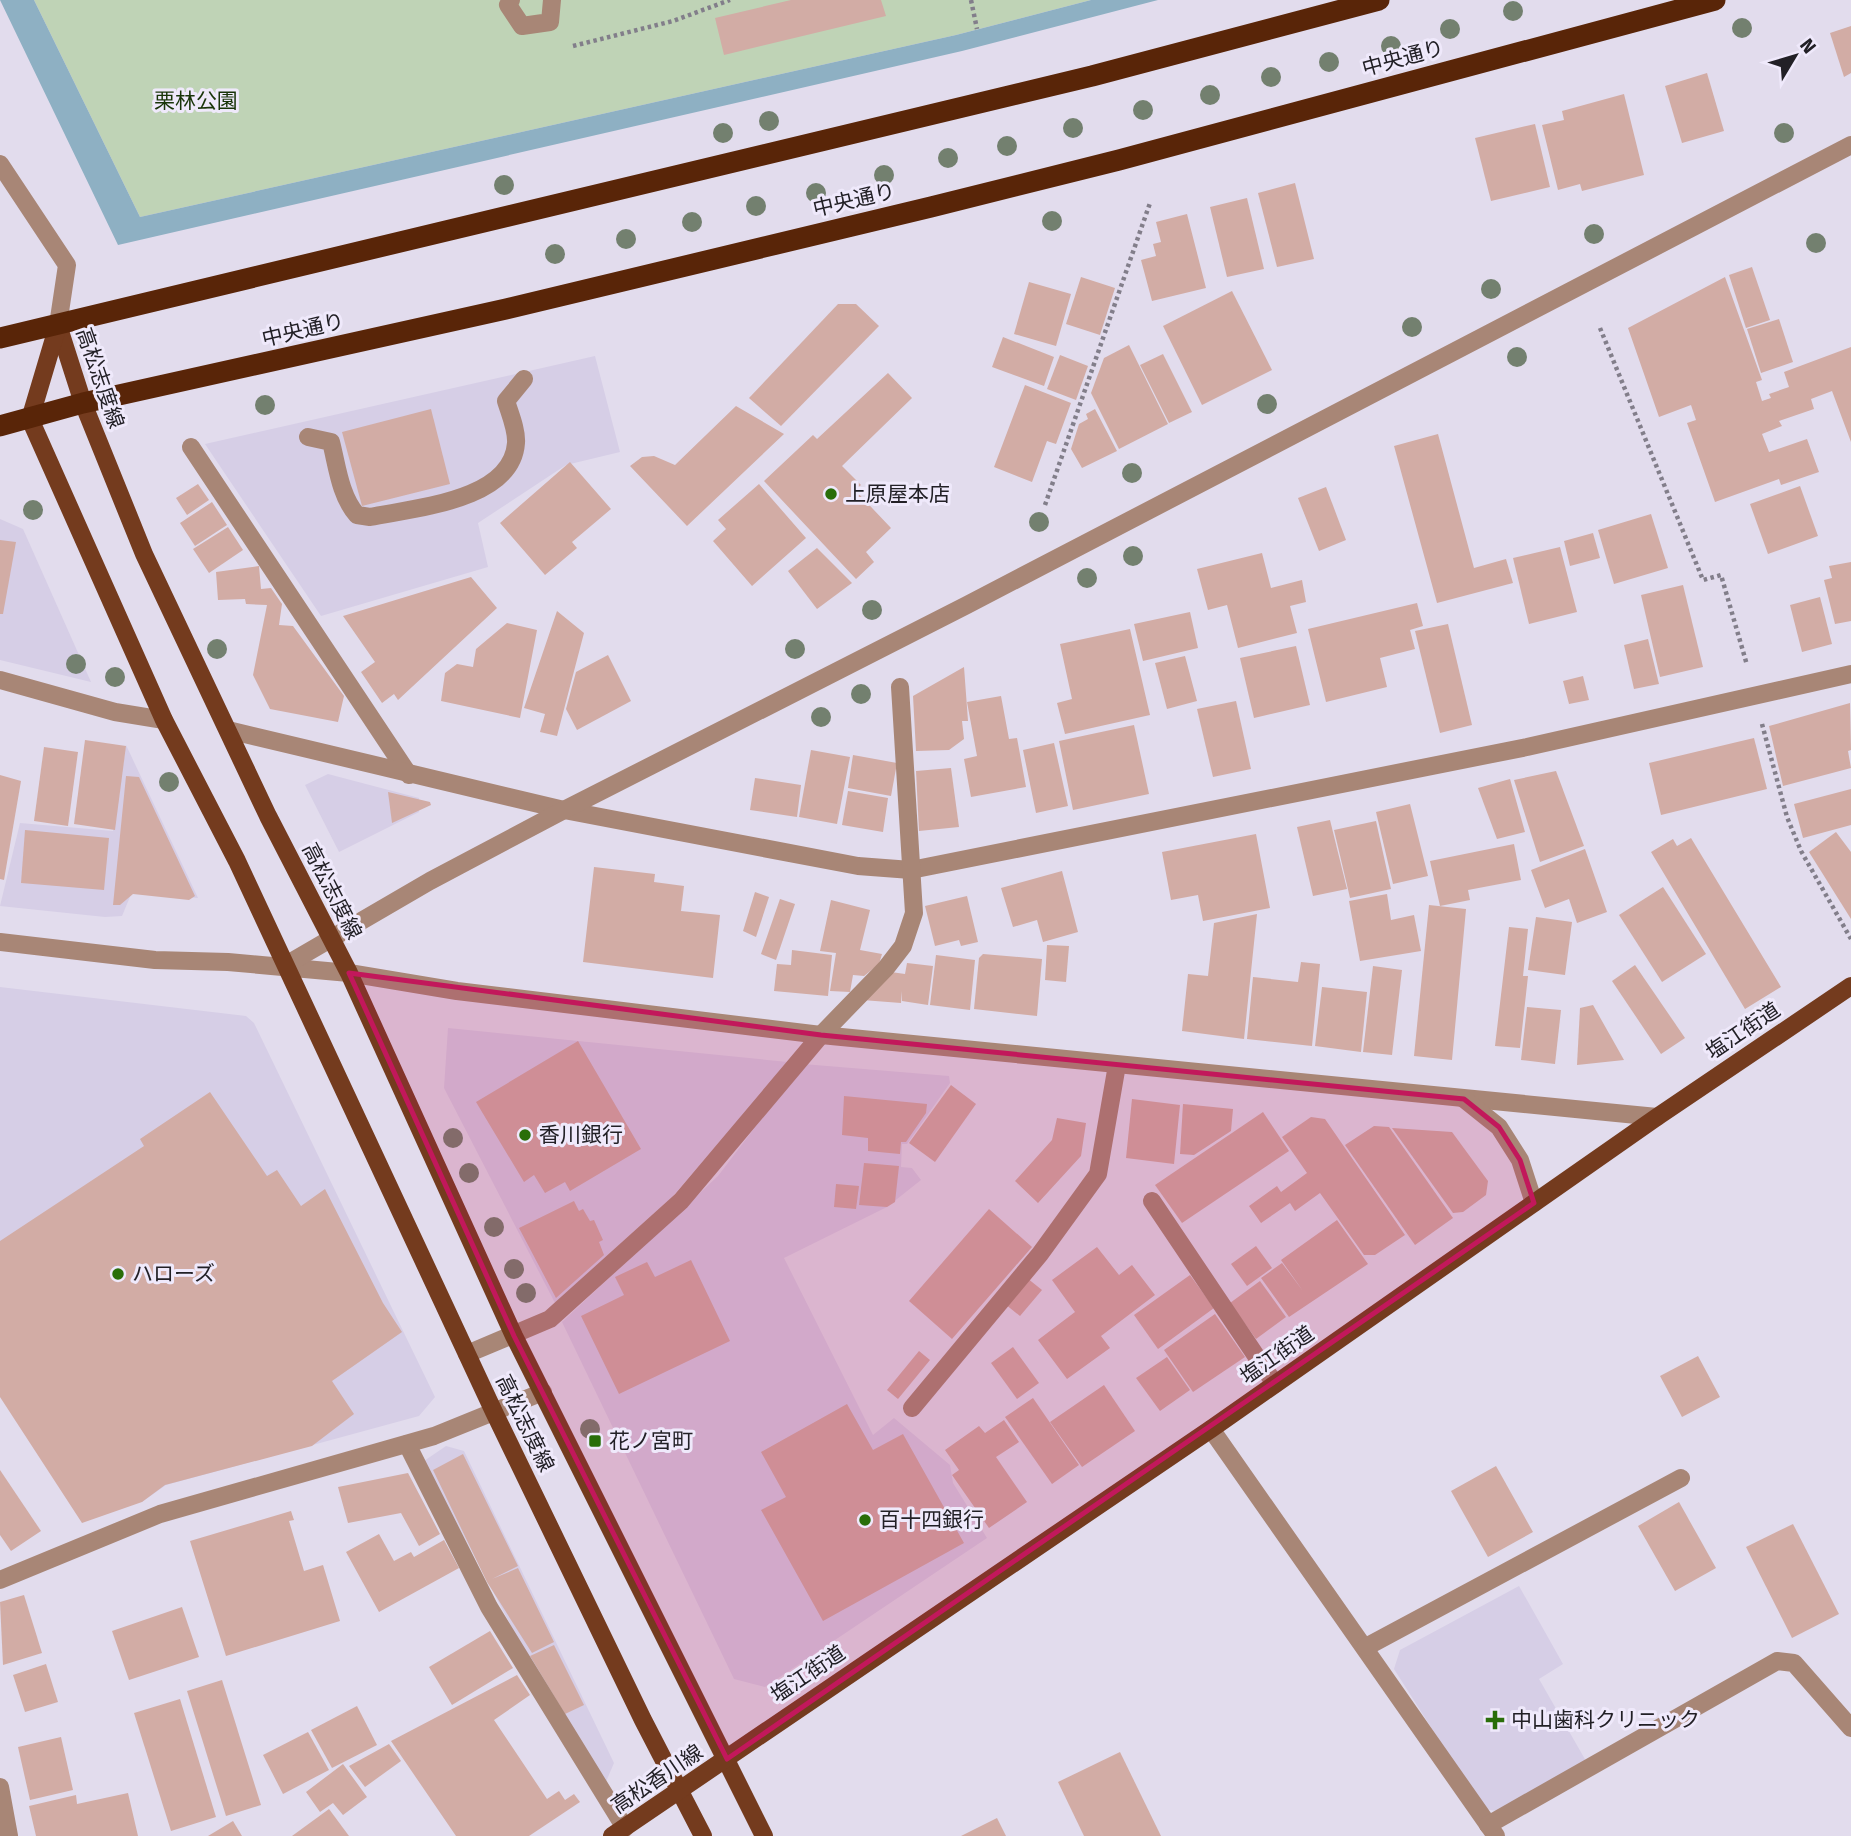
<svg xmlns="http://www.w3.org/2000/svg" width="1851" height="1836" viewBox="0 0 1851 1836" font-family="'Fira Sans','Noto Sans JP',sans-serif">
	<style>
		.built { fill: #d6cee6 }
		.green { fill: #bfd3b6 }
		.water { fill: #8eb0c3 }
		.building { fill: #d2aca5 }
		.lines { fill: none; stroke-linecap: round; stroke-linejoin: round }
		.path { stroke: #827e8a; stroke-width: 4.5; stroke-dasharray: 3.5 3.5; stroke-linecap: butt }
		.minor { stroke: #a88676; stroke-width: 18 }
		.major { stroke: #743b1e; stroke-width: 18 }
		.highway { stroke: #592508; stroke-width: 21 }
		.tree { fill: #73806f }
		.marked { fill: #c2185b; fill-opacity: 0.2; stroke: #c2185b; stroke-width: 5; stroke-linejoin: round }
		.poi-dot { fill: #296e09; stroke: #efe9fb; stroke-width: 2.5 }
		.labels { text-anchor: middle; stroke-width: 6; stroke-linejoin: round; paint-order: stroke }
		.street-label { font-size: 21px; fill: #222026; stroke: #efe9fb }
		.park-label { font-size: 21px; fill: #183408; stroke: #efe9fb }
		.poi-label { font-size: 21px; fill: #222026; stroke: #efe9fb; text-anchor: start }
	</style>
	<rect width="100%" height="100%" fill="#e2dced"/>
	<g class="built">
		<path d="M595,356L620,452L566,465L478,523L488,567L321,616L205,444Z"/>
		<path d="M0,519L23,529L91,682L0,660Z"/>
		<path d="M126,745L198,898L132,892L122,916L105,917L0,906L20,823L113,831Z"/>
		<path d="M328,774L419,798V812L339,852L305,785Z"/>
		<path d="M0,987L246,1016L254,1023L435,1397L419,1416L166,1485L142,1502L0,1397Z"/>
		<path d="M448,1028L788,1062L673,1196L555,1303L444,1088Z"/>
		<path d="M803,1064L949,1076L950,1083L907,1144H902L901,1167L912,1168L921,1180L887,1207L784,1258L873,1435L894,1418L950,1465L953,1483L987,1538L765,1687L734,1679L562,1322L718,1176Z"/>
		<path d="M446,1446L464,1451L614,1763L605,1784L526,1654L424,1461Z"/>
		<path d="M1519,1586L1563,1664L1539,1679L1586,1761L1498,1811L1483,1809L1394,1669L1400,1650Z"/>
	</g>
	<path class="green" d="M34,0H1091L956,35L140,217Z"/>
	<path class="water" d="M0,0H34L140,217L956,35L1091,0H1158L962,51L118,245Z"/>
	<g class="building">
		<path d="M791,0H881L886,16L724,55L715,18Z"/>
		<path d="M1851,26V73L1844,77L1830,33Z"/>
		<path d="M1707,73L1724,131L1682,143L1665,86Z"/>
		<path d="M1624,94L1644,175L1582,191L1580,184L1558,190L1542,125L1564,120L1562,111Z"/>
		<path d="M1535,124L1550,187L1491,201L1475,138Z"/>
		<path d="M1295,183L1314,259L1277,267L1258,193Z"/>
		<path d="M1247,198L1264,269L1227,277L1210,207Z"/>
		<path d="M1187,214L1206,288L1152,301L1141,260L1156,256L1153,244L1161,242L1156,222Z"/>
		<path d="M1752,267L1770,320L1746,328L1729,275Z"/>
		<path d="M1081,277L1115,288L1100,335L1066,324Z"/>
		<path d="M1725,277L1762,380L1756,382L1762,401L1771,398L1769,394L1789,387L1784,372L1851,347V442L1832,391L1811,399L1814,409L1779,421L1782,426L1762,434L1769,452L1807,439L1819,472L1781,485L1779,479L1715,502L1687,423L1696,420L1691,405L1659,417L1628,328Z"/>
		<path d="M1029,282L1071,294L1056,346L1014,334Z"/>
		<path d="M1232,291L1272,370L1202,405L1163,326Z"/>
		<path d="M838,304H856L879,326L781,426L749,398Z"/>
		<path d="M1779,319L1793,362L1761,373L1747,329Z"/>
		<path d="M1003,337L1054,357L1044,386L992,367Z"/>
		<path d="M1129,345L1168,424L1119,449L1091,393L1104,358Z"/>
		<path d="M1163,354L1192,412L1169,423L1140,365Z"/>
		<path d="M1060,355L1088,366L1076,400L1047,389Z"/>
		<path d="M888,373L912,398L842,466L861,485L855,490L891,528L866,552L874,562L856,579L764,481L813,435L817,439Z"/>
		<path d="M1025,385L1071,403L1056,444L1047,441L1032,482L994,467Z"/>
		<path d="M736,406L784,434L687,526L630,466L642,457L654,456L675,465Z"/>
		<path d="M431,409L450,484L362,506L342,432Z"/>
		<path d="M1095,409L1117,451L1082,468L1071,449L1079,424L1088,419L1086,414Z"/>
		<path d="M1438,434L1474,568L1506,559L1513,583L1437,603L1394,446Z"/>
		<path d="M570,462L611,509L572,542L577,548L545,575L500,523Z"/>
		<path d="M198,484L209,500L187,515L176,498Z"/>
		<path d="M759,484L806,538L752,586L713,541L726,529L718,520Z"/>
		<path d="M1800,486L1818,536L1768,554L1750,504Z"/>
		<path d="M1326,487L1346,540L1319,551L1298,498Z"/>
		<path d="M212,502L227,525L195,546L180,523Z"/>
		<path d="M1651,514L1668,568L1614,584L1598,530Z"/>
		<path d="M228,527L243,550L209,573L193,549Z"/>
		<path d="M1593,533L1600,558L1570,566L1564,541Z"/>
		<path d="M0,540L16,542L3,614H0Z"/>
		<path d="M1560,547L1577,612L1529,624L1513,558Z"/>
		<path d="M817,548L852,583L817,609L788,571Z"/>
		<path d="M1262,553L1271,588L1302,580L1306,602L1290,606L1297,633L1238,648L1227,605L1208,610L1197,569Z"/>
		<path d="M1851,562V621L1835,624L1824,580L1832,578L1829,566Z"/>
		<path d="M259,566L261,589L271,588L282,604L279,625L293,626L344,696L338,722L270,709L253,675L267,605L246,604L245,599L218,600L216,572Z"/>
		<path d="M471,577L497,608L398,700L394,694L382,703L361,672L375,662L343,616Z"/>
		<path d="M1683,585L1703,667L1660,677L1641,595Z"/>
		<path d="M1820,597L1832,644L1802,652L1790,605Z"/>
		<path d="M1417,603L1423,626L1410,630L1415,649L1380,658L1387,687L1326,702L1308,629Z"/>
		<path d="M557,611L584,633L557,736L540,732L545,714L524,708Z"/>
		<path d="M1190,612L1198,648L1143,661L1134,624Z"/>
		<path d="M507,623L537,630L520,718L441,701L445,673L457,664L473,667L476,649Z"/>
		<path d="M1448,624L1472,725L1440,733L1415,631Z"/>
		<path d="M1130,629L1150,715L1065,734L1057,703L1072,699L1060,644Z"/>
		<path d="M1648,639L1659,684L1634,689L1624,645Z"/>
		<path d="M1296,646L1310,705L1254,718L1240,658Z"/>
		<path d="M608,655L631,701L577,730L566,709L576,672Z"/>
		<path d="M1185,656L1197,701L1167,709L1155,663Z"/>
		<path d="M964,667L968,721H962L964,739L949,750L916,751L913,696Z"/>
		<path d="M1583,676L1589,700L1569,704L1563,681Z"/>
		<path d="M1001,696L1009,739L1017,738L1026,787L971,797L964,759L977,756L967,702Z"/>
		<path d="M1236,701L1251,769L1213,777L1197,709Z"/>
		<path d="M1850,703L1851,750L1848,751L1851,768L1783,786L1769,726Z"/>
		<path d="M1134,725L1149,794L1073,810L1059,741Z"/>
		<path d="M1754,738L1767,789L1661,815L1649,763Z"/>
		<path d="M85,740L126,746L115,830L74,824Z"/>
		<path d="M1054,743L1068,806L1036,813L1023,750Z"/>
		<path d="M44,747L78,752L68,826L34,821Z"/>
		<path d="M811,750L850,757L837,824L799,817Z"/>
		<path d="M853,755L897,763L891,796L848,788Z"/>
		<path d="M951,768L959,827L919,831L916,771Z"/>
		<path d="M1556,771L1584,846L1540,862L1514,780Z"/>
		<path d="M0,775L21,781L4,880L0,879Z"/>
		<path d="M126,776L139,777L195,896L189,900L133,894L120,905H113Z"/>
		<path d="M755,778L801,785L797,817L750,810Z"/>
		<path d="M1510,779L1525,832L1497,839L1478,788Z"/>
		<path d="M1851,789V825L1803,838L1794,804Z"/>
		<path d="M848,791L888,798L883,832L842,825Z"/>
		<path d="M388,792L430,802L431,805L392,823Z"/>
		<path d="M1410,804L1428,876L1393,884L1376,812Z"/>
		<path d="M1330,820L1347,889L1313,896L1297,827Z"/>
		<path d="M1376,821L1391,889L1350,898L1334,830Z"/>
		<path d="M25,830L109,838L104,890L21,883Z"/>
		<path d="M1836,832L1851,852V919L1809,852Z"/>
		<path d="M1256,834L1270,908L1203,921L1198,895L1171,900L1162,852Z"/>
		<path d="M1691,838L1781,987L1745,1009L1651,852L1673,839L1677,846Z"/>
		<path d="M1514,844L1521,880L1468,890L1470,900L1440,906L1430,861Z"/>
		<path d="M1585,849L1607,912L1577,923L1569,899L1545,908L1531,870Z"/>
		<path d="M594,867L655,874L654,882L684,886L681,911L720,915L713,978L583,962Z"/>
		<path d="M1062,871L1078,932L1043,942L1037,920L1013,927L1001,888Z"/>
		<path d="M1663,887L1706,954L1662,982L1619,915Z"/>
		<path d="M755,892L769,897L756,937L743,931Z"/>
		<path d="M1387,894L1391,920L1414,915L1421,951L1360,961L1349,901Z"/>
		<path d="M967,896L978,942L961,946L959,940L935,946L925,906Z"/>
		<path d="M780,899L795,904L776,960L761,954Z"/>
		<path d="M831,900L870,910L860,950L882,954L879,964L864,976L853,975L850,992L830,991L836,953L820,951Z"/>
		<path d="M1429,905L1466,909L1452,1060L1414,1056Z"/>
		<path d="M1257,914L1244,1039L1182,1031L1188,974L1208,976L1214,923Z"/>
		<path d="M1536,917L1572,922L1565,975L1528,970Z"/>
		<path d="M1509,927L1528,929L1523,976H1528L1520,1048L1495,1046Z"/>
		<path d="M1047,945L1069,946L1066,982L1045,980Z"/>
		<path d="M792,950L832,955L828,996L774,991L777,964L791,965Z"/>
		<path d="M983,954L1042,959L1037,1016L974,1009L979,958Z"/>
		<path d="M936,955L975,960L970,1010L930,1005Z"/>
		<path d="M1301,962L1320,964L1312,1046L1247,1039L1253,977L1298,982Z"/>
		<path d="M907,963L933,966L928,1005L902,1001V991L901,1003L862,1000L891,972L905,974Z"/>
		<path d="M1635,965L1685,1038L1661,1054L1612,981Z"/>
		<path d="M1373,966L1402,970L1392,1055L1363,1052Z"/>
		<path d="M1322,987L1367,992L1361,1052L1315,1046Z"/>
		<path d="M1593,1005L1624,1060L1577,1065L1580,1008Z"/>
		<path d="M1527,1007L1561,1010L1555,1064L1521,1060Z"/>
		<path d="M578,1041L641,1149L570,1191L565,1182L545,1193L534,1175L524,1182L476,1102Z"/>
		<path d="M951,1085L976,1104L935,1162L909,1143Z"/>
		<path d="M210,1092L267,1176L277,1170L301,1206L325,1189L383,1303L402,1332L332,1381L354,1414L312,1446L165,1485L142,1502L82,1523L0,1397V1241L144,1146L140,1139Z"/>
		<path d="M844,1096L927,1104L926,1113L906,1142H901L900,1154L868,1151V1138L842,1135Z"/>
		<path d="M1132,1099L1180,1105L1174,1164L1126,1158Z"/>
		<path d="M1183,1104L1233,1109L1231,1131L1194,1155L1180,1154Z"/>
		<path d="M1263,1112L1289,1151L1182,1223L1155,1185Z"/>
		<path d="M1311,1117L1325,1119L1405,1235L1375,1255H1364L1320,1193L1295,1211L1290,1203L1261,1223L1249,1206L1277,1186L1281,1192L1307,1173L1282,1137Z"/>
		<path d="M1057,1118L1086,1123L1081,1156L1038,1203L1015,1181L1052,1140Z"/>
		<path d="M1374,1126L1389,1127L1453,1218L1415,1245L1345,1145Z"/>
		<path d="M1392,1128L1452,1132L1488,1181L1486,1195L1463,1212L1453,1213Z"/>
		<path d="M864,1163L899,1166L895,1202L887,1207L859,1205Z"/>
		<path d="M836,1184L859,1186L856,1209L834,1207Z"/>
		<path d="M574,1201L579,1211L583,1209L590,1221L594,1220L603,1240L599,1242L604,1255L556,1298L519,1228Z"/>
		<path d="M989,1209L1032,1247L952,1339L909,1301Z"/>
		<path d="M1337,1220L1368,1264L1289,1317L1261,1278L1282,1263L1303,1291L1281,1260Z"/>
		<path d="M1256,1246L1272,1268L1247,1286L1231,1264Z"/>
		<path d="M1097,1247L1119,1275L1132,1265L1155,1295L1101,1336L1110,1348L1067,1379L1038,1340L1075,1312L1052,1280Z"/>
		<path d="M691,1260L730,1341L619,1394L581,1316L624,1295L615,1277L647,1262L655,1277Z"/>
		<path d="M1190,1275L1214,1308L1158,1349L1134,1315Z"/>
		<path d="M1027,1278L1042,1290L1020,1316L1005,1304Z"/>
		<path d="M1260,1281L1286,1317L1256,1339L1230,1303Z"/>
		<path d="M1215,1314L1245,1357L1193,1392L1164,1350Z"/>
		<path d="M1013,1347L1039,1383L1017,1399L991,1363Z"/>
		<path d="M919,1351L930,1360L898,1399L887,1390Z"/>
		<path d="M1698,1356L1720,1397L1682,1417L1660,1376Z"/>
		<path d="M1167,1357L1190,1390L1160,1411L1136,1378Z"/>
		<path d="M1104,1385L1135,1431L1082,1467L1050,1422Z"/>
		<path d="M1033,1398L1079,1465L1052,1484L1005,1417Z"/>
		<path d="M847,1404L873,1450L903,1434L964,1543L823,1621L761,1510L786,1497L761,1452Z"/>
		<path d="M1004,1420L1019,1442L996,1457L1027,1502L989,1528L952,1475L959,1470L945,1450L979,1426L985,1433Z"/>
		<path d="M463,1454L518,1566L492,1579L518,1568L554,1642L532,1653L487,1582L433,1470Z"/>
		<path d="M1496,1466L1533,1532L1488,1557L1451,1491Z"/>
		<path d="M0,1470L41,1531L11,1551L0,1535Z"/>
		<path d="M408,1473L440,1534L419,1546L401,1513L348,1523L338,1487Z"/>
		<path d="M1679,1502L1716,1568L1675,1591L1638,1526Z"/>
		<path d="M291,1511L294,1520L289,1521L304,1571L323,1565L340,1621L226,1656L190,1541Z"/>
		<path d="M1793,1524L1839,1614L1792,1638L1746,1547Z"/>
		<path d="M379,1534L394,1561L411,1552L414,1557L444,1540L459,1568L379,1612L346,1552Z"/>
		<path d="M24,1595L42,1653L3,1665L0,1602Z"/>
		<path d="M182,1607L199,1657L129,1680L112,1631Z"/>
		<path d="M490,1631L513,1668L452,1705L429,1667Z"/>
		<path d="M554,1645L584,1705L565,1714L530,1656Z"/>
		<path d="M46,1664L58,1702L25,1712L13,1675Z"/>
		<path d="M517,1675L530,1695L494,1720L547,1799L559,1791L565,1800L574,1794L580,1802L529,1836H456L391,1741Z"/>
		<path d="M222,1680L261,1805L226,1816L187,1691Z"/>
		<path d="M180,1699L216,1817L171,1831L134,1713Z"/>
		<path d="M357,1706L377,1745L332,1768L311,1730Z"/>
		<path d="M308,1732L329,1770L283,1794L263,1755Z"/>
		<path d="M61,1737L73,1790L30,1800L18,1747Z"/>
		<path d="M389,1744L401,1761L365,1787L349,1766Z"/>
		<path d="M1120,1752L1161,1836H1084L1058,1782Z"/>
		<path d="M343,1764L367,1797L343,1815L333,1803L320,1812L306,1792Z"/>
		<path d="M128,1793L138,1836H36L29,1806L76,1795L77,1804Z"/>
		<path d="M329,1809L349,1836H292Z"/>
		<path d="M997,1818L1006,1836H961Z"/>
		<path d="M233,1821L242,1836H208Z"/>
	</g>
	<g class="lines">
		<g class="path">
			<path d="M971,0L977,29"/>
			<path d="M573,46L673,21L730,0"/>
			<path d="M1600,328L1703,580L1721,575L1747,665"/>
			<path d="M1045,505L1150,203"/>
			<path d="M1762,724L1787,817L1801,851L1851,939"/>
		</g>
		<g class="minor">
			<path d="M511,0L508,5L522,26L550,22L552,0"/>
			<path d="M0,164L67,265L58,325"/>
			<path d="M308,437L331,442C337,465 340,496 357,515L370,517C413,508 512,501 516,443C517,430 510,414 506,401L524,379"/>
			<path d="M191,447L409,775"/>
			<path d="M0,680L115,712L164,720"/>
			<path d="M228,730L564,810L858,866L911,870L1527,747L1851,674"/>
			<path d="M0,942L155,960L228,962L349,973L457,991L821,1035L1657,1117"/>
			<path d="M284,966L430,881L564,810L967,605L1851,145"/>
			<path d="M1464,1099L1499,1127L1520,1160L1534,1203"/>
			<path d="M1152,1201L1275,1384"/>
			<path d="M467,1354L550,1319L681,1201L821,1035L886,968L903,946L914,913L900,687"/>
			<path d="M912,1408L1040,1254L1098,1174L1117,1065"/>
			<path d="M1211,1429L1496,1836"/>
			<path d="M407,1444L489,1607L625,1828"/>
			<path d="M0,1580L160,1514L434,1436L543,1392"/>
			<path d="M1366,1647L1681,1478"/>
			<path d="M0,1787L9,1836"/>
			<path d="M1488,1825L1777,1661L1794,1663L1851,1728"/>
		</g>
		<g class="major">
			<path d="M58,325L83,403L144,554L268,816L349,973L514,1336L764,1836"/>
			<path d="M58,325L30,419L164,720L237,861L494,1412L643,1720L703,1836"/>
			<path d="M612,1836L1211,1429L1657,1117L1851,986"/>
		</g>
		<g class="highway">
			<path d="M0,338L1092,76L1379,0"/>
			<path d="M0,426L83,403L506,309L931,207L1119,160L1715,0"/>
		</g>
	</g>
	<g class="tree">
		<circle cx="1513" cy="11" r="10"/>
		<circle cx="1742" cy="28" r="10"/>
		<circle cx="1450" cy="29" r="10"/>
		<circle cx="1391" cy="46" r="10"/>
		<circle cx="1329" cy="62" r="10"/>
		<circle cx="1271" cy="77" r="10"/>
		<circle cx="1210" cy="95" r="10"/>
		<circle cx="1143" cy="110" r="10"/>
		<circle cx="769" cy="121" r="10"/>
		<circle cx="1073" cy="128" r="10"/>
		<circle cx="723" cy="133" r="10"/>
		<circle cx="1784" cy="133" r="10"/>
		<circle cx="1007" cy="146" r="10"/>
		<circle cx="948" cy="158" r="10"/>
		<circle cx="884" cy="175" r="10"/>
		<circle cx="504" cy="185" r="10"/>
		<circle cx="816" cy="193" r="10"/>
		<circle cx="756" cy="206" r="10"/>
		<circle cx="1052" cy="221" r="10"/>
		<circle cx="692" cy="222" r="10"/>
		<circle cx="1594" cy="234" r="10"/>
		<circle cx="626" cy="239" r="10"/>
		<circle cx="1816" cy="243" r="10"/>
		<circle cx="555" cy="254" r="10"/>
		<circle cx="1491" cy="289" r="10"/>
		<circle cx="1412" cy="327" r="10"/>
		<circle cx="1517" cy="357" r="10"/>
		<circle cx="1267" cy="404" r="10"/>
		<circle cx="265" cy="405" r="10"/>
		<circle cx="1132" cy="473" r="10"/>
		<circle cx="33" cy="510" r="10"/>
		<circle cx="1039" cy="522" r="10"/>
		<circle cx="1133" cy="556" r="10"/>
		<circle cx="1087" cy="578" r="10"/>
		<circle cx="872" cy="610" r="10"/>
		<circle cx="217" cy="649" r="10"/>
		<circle cx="795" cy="649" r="10"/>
		<circle cx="76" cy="664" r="10"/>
		<circle cx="115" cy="677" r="10"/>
		<circle cx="861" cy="694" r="10"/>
		<circle cx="821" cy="717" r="10"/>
		<circle cx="169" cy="782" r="10"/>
		<circle cx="453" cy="1138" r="10"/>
		<circle cx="469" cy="1173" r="10"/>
		<circle cx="494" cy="1227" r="10"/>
		<circle cx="514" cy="1269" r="10"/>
		<circle cx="526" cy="1293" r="10"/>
		<circle cx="590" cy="1429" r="10"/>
	</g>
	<path class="marked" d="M349,973L821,1035L1464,1099L1499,1127L1520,1160L1534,1203L727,1759L514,1336Z"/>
	<g class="poi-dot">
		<circle cx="831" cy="494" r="7"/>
		<circle cx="525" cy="1135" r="7"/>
		<circle cx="118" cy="1274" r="7"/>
		<rect x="588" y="1434" width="14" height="14" rx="3.5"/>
		<circle cx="865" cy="1520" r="7"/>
		<path d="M1491.5 1709.5h7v7h7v7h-7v7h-7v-7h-7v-7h7z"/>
	</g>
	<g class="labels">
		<g class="street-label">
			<text transform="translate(1403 58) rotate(-15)" y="7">中央通り</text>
			<text transform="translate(854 200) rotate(-13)" y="7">中央通り</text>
			<text transform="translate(303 330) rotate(-13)" y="7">中央通り</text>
			<text transform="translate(100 378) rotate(71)" y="7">高松志度線</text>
			<text transform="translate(332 891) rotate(63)" y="7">高松志度線</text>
			<text transform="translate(1743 1031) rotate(-34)" y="7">塩江街道</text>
			<text transform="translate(1277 1355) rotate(-35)" y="7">塩江街道</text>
			<text transform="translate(525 1423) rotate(64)" y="7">高松志度線</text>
			<text transform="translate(808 1674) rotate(-34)" y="7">塩江街道</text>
			<text transform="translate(657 1779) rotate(-34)" y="7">高松香川線</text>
		</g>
		<g class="park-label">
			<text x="196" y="108">栗林公園</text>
		</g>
		<g class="poi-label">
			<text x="845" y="501">上原屋本店</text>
			<text x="539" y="1142">香川銀行</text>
			<text x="132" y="1281">ハローズ</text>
			<text x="609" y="1448">花ノ宮町</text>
			<text x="879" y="1527">百十四銀行</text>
			<text x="1511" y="1727">中山歯科クリニック</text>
		</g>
	</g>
	<g transform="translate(1795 56) rotate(52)" stroke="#efe9fb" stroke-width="5" paint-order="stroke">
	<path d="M0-5L12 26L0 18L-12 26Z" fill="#222026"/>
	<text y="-10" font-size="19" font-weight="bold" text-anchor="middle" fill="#222026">N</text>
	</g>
</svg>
